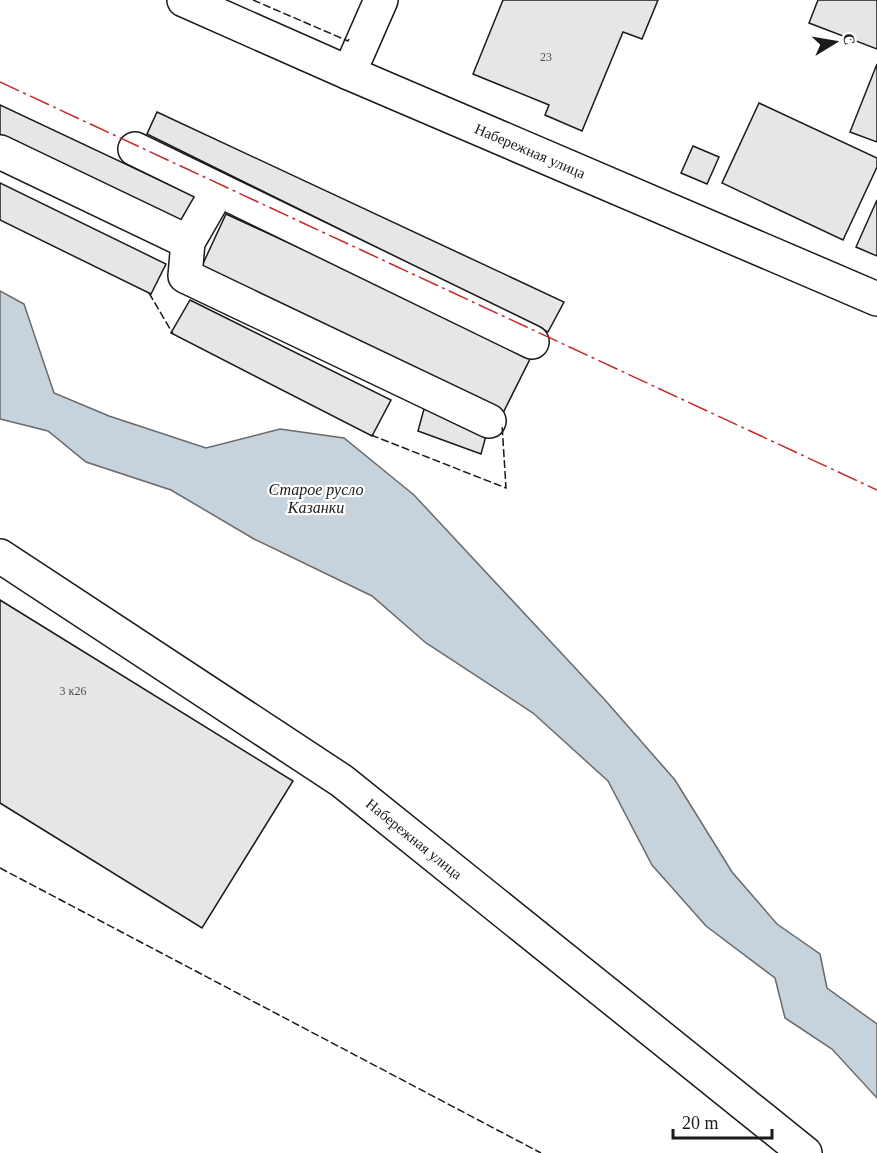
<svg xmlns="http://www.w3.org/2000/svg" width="877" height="1153" viewBox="0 0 877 1153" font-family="Georgia,serif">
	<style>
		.water { fill: #c6d2dc; stroke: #6a6a6a; stroke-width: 1.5 }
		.building { fill: #e6e6e6; stroke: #1a1a1a; stroke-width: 1.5 }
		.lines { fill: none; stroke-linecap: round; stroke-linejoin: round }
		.minor-casing { stroke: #1a1a1a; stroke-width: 36 }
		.minor { stroke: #fff; stroke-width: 33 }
		.fence { stroke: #1a1a1a; stroke-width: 1.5; stroke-dasharray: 8 3; stroke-linecap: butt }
		.power { stroke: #c62828; stroke-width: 1.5; stroke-dasharray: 21 4.5 3 4.5; stroke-linecap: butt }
		.labels { text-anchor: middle; stroke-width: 4.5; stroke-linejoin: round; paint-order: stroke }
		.number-label { font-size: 12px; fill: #4d4d4d }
		.street-label { font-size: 15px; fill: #1a1a1a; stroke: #fff }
		.water-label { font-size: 16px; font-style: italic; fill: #1a1a1a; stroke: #fff }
	</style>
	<rect width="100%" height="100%" fill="#fff"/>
	<path class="water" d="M0,291L24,304L54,393L109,416L206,448L280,429L344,438L414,495L605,700L675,780L732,872L777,924L820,954L827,988L877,1024V1098L832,1049L785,1018L775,978L706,926L652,865L608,781L533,713L426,643L372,596L254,539L171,490L86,462L48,431L0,419Z"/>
	<g class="building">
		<path d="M503,0H658L642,39L623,32L582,131L545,115L549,105L473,74Z"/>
		<path d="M818,0H877V49L809,23Z"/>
		<path d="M877,64V142L850,132Z"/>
		<path d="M759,103L877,158V167L843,240L722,183Z"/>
		<path d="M0,105L200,199L186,229L0,142Z"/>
		<path d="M157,112L564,302L548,332L147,134Z"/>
		<path d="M693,146L719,157L707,184L681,173Z"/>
		<path d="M0,183L166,264L151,294L0,220Z"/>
		<path d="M877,200V256L856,247Z"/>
		<path d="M226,214L532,355L502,415L201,268Z"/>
		<path d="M190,300L391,400L372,436L171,333Z"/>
		<path d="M424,409L487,432L481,454L418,431Z"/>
		<path d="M0,600L293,781L202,928L0,803Z"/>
	</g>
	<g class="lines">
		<g class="minor-casing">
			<g id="minor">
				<path d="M184,0L349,73L877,299"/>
				<path d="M349,73L381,0"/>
				<path d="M135,149L532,342"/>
				<path d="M0,152L188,242"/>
				<path d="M218,190L188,242L185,276L489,421"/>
				<path d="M0,556L342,781L805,1153"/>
			</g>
		</g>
		<use href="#minor" class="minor"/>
		<g class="fence">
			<path d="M253,0L348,41L349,39"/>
			<path d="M149,293L173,334"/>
			<path d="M371,435L506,488L502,424"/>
			<path d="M0,868L541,1153"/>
		</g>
		<path class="power" d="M0,82L877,490"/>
	</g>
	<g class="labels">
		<g class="number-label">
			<text x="546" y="61">23</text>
			<text x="73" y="695">3 к26</text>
		</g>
		<g class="street-label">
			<text transform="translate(530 151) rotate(23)" y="5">Набережная улица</text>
			<text transform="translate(414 839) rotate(39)" y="5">Набережная улица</text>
		</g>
		<g class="water-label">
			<text x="316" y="495">Старое русло<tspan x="316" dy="18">Казанки</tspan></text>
		</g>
	</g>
	<g transform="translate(835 42) rotate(79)" stroke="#ffffff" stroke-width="4.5" paint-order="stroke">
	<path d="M0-4.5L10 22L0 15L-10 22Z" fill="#1a1a1a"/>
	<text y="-9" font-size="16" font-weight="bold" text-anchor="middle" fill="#1a1a1a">С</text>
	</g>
	<path d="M673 1129v9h99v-9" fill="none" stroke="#1a1a1a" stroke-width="3"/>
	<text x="682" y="1129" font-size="18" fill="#1a1a1a" stroke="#ffffff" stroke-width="4.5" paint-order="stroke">20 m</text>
</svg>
